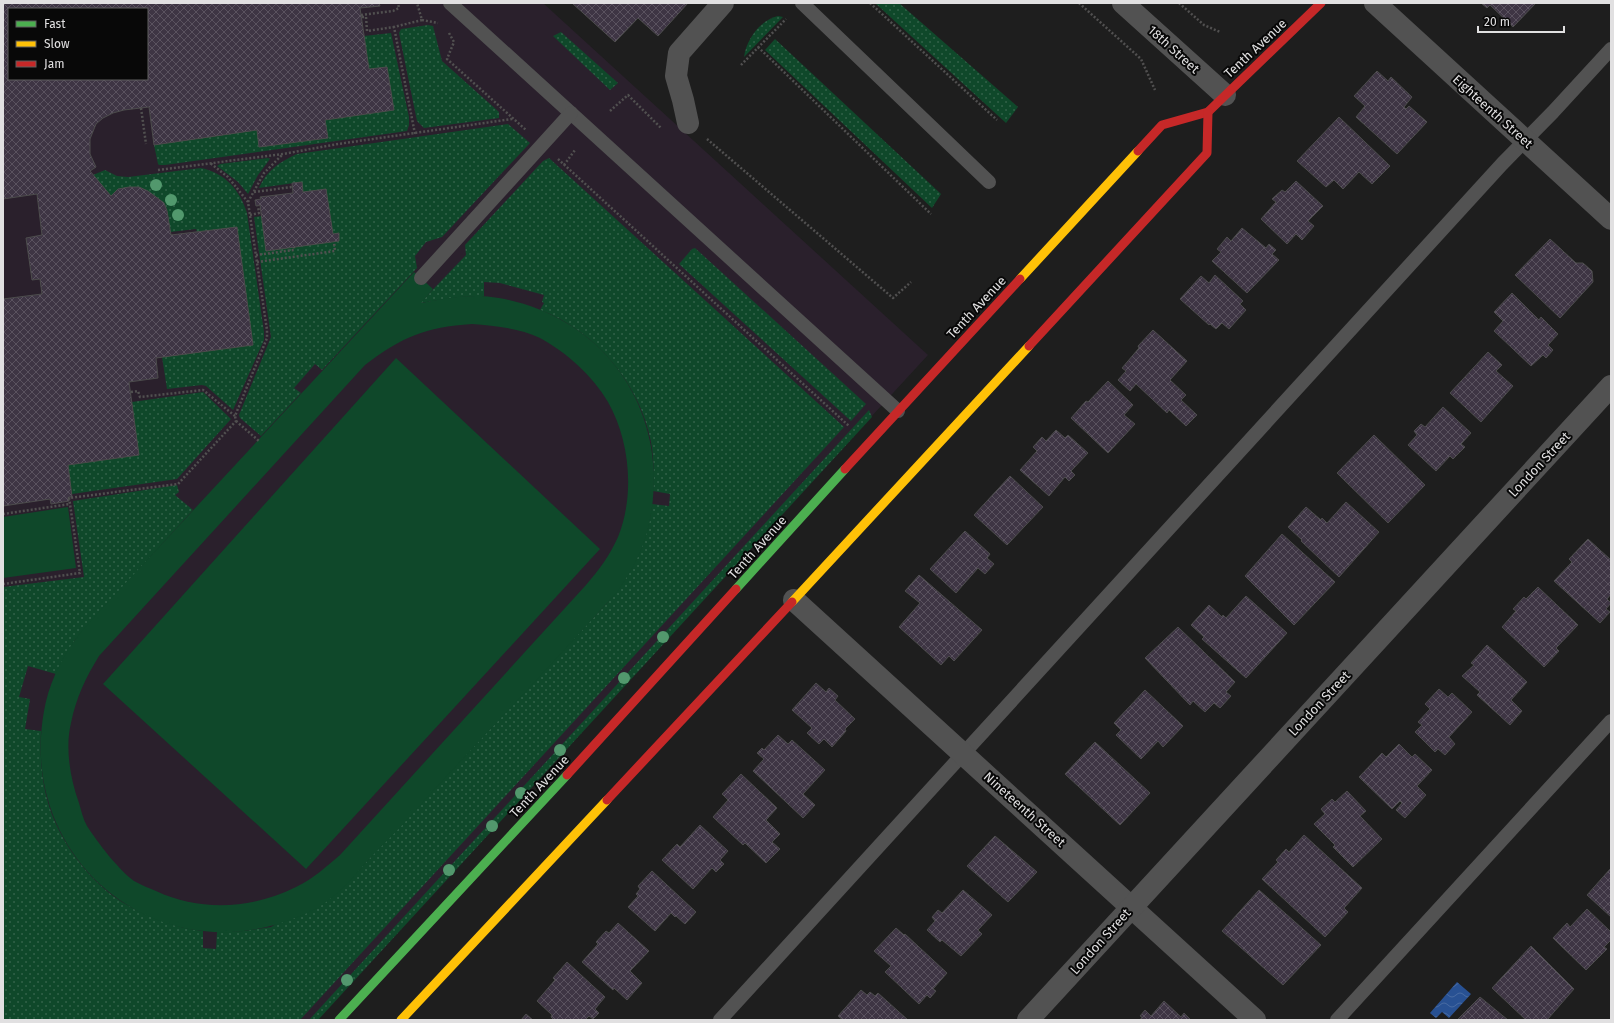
<svg xmlns="http://www.w3.org/2000/svg" width="1614" height="1023" viewBox="0 0 1614 1023" font-family="'Fira Sans',sans-serif">
	<style>
		.education { fill: #2a202c; fill-rule: evenodd }
		.green { fill: url(#green-dots) }
		.pitch { fill: #0f482a; fill-rule: evenodd }
		.water { fill: url(#water-waves) }
		.building { fill: url(#building-cross-hatch); stroke: #4c4c4c; fill-rule: evenodd }
		.lines { fill: none; stroke-linecap: round; stroke-linejoin: round }
		.path { stroke: #515050; stroke-width: 2.5; stroke-dasharray: 2 2; stroke-linecap: butt }
		.lane { stroke: #525252; stroke-width: 14 }
		.street { stroke: #525252; stroke-width: 22 }
		.fast { stroke: #4caf50; stroke-width: 9 }
		.slow { stroke: #ffc107; stroke-width: 9 }
		.jam { stroke: #c62828; stroke-width: 9 }
		.tree { fill: #52986d }
		.labels { text-anchor: middle; stroke-width: 4; stroke-linejoin: round; paint-order: stroke }
		.street-label { font-size: 13px; fill: #e1e0e1; stroke: #080808 }
	</style>
	<defs>
		<pattern id="green-dots" width="8" height="8" patternUnits="userSpaceOnUse"><rect width="8" height="8" fill="#0f482a"/><path d="M2 2h.1M6 6h.1" fill="none" stroke="#326249" stroke-width="1.8" stroke-linecap="round"/></pattern>
		<pattern id="water-waves" width="16" height="10" patternUnits="userSpaceOnUse"><rect width="16" height="10" fill="#285193"/><path d="M0 5q4-4 8 0t8 0" fill="none" stroke="#476aa2"/></pattern>
		<pattern id="building-cross-hatch" width="8" height="8" patternUnits="userSpaceOnUse"><rect width="8" height="8" fill="#3e3544"/><path d="M0 0l8 8M0 8l8-8" fill="none" stroke="#5a525f"/></pattern>
	</defs>
	<rect width="100%" height="100%" fill="#1e1e1e"/>
	<path class="education" d="M3,3H543L928,355L316,1020H3ZM9,9H147V79H9Z"/>
	<g class="green">
		<path d="M875,3H899L1018,107L1006,123Z"/>
		<path d="M778,16L783,17L744,57C746,40 760,20 778,16Z"/>
		<path d="M428,25L433,26L442,61L499,112V118L424,128L417,121L399,33L401,29Z"/>
		<path d="M561,32L618,83L610,90L553,36Z"/>
		<path d="M391,33L409,117V125L407,131L165,165H159L158,164L154,145L257,130L259,147L328,138L325,120L393,110L387,67L369,69L364,36Z"/>
		<path d="M775,39L941,194L932,208L765,50Z"/>
		<path d="M508,124L530,143L442,237L426,242L415,256L417,268L322,370L315,364L294,388L301,393L261,436L240,418L239,415L271,337L254,217L262,216L330,242L339,241V233L333,234L326,189L303,192L301,182L259,188C266,171 281,161 297,154Z"/>
		<path d="M268,158L270,159L258,175L248,194L238,182L217,166L220,164Z"/>
		<path d="M549,158L844,427L300,1020H4L3,587L84,577L73,501L177,485L179,492L175,495L193,510L75,640L56,674L28,666L19,697L30,699L25,729L41,731C40,752 41,774 46,795C56,838 90,885 129,906C135,910 142,912 148,915C166,923 184,929 203,931V948L216,949L217,932L244,931L271,927L350,879L606,604C631,576 648,542 652,504L669,506L670,494L653,491C654,475 654,458 651,442C640,384 596,331 540,310L544,303L542,302L544,295L500,283L484,282V296L460,297L420,303L466,255L465,245L543,161Z"/>
		<path d="M201,168C225,173 240,190 247,213L264,332V340L233,410L206,386L202,385L167,389L162,357L253,345L237,227L197,232L196,229L170,232C169,223 169,212 165,205C163,201 159,199 155,196C140,185 126,183 111,196L93,175L105,170L117,176L128,177Z"/>
		<path d="M695,248L866,404L851,421L679,264L692,249Z"/>
		<path d="M203,392L231,419L177,479L72,494L68,465L139,455L132,402Z"/>
		<path d="M869,410L872,417L318,1020H309Z"/>
	</g>
	<g class="pitch">
		<path d="M414,272L433,289L421,303C446,298 473,293 499,298C588,314 650,382 654,473C654,495 652,518 645,539C639,558 628,576 617,592C556,660 493,726 431,793C412,815 392,836 371,857C358,871 345,888 330,899C322,906 310,912 300,916C160,976 17,861 44,711C48,687 60,660 75,640C81,631 90,623 97,614ZM472,324C495,326 519,328 540,338C566,352 593,376 608,402C630,441 635,495 618,537C610,555 599,570 586,585L340,855C327,866 313,879 296,887C252,909 201,912 156,891C149,888 141,885 134,881C118,869 98,843 87,826C83,819 81,810 79,803C70,778 65,748 71,723C76,698 86,677 99,656L365,365C402,337 425,327 472,324Z"/>
		<path d="M396,358L600,549L306,869L103,684Z"/>
		<path d="M68,507L76,568L3,578V517Z"/>
	</g>
	<path class="water" d="M1457,982L1471,994L1449,1018L1442,1012L1436,1018L1430,1013Z"/>
	<g class="building">
		<path d="M3,3H379L380,6L360,8L369,69L387,67L394,110L325,120L328,138L259,147L257,130L154,145L149,107L124,110L113,113L103,118L96,124L90,139V154L96,167L90,171L111,196L118,189L129,187H139L148,191L164,203L167,211L171,235L237,227L253,345L156,358L158,378L129,382L139,455L68,465L72,497H69V501L51,504L50,499L3,506V299L42,294L40,279L32,280L26,238L42,235L37,194L3,199ZM9,9H147V79H9Z"/>
		<path d="M572,3H688L658,36L638,18L615,42Z"/>
		<path d="M1481,3H1536L1513,27L1490,5L1487,8Z"/>
		<path d="M1377,71L1388,81L1391,77L1412,97L1404,107L1406,109L1409,106L1427,122L1397,154L1356,117L1365,106L1354,96Z"/>
		<path d="M1339,117L1390,166L1372,184L1359,172L1343,189L1334,180L1326,187L1297,161Z"/>
		<path d="M1296,181L1323,206L1308,221L1314,226L1302,240L1296,234L1287,244L1261,219L1276,202L1272,199L1282,190L1285,192Z"/>
		<path d="M302,182L303,192L326,189L333,234L339,233V241L266,251L260,205L256,206L255,200L261,199L260,197L293,193L292,183Z"/>
		<path d="M1242,228L1266,248L1269,244L1276,250L1272,254L1279,260L1247,293L1212,261L1221,252L1217,249L1227,237L1231,241Z"/>
		<path d="M1550,239L1576,263H1583L1592,271L1593,282L1560,318L1515,275Z"/>
		<path d="M1215,275L1243,301L1240,304L1246,310L1229,329L1222,323L1216,329L1210,324L1209,325L1180,299L1201,276L1209,283Z"/>
		<path d="M1512,293L1539,320L1541,317L1558,334L1548,345L1553,350L1546,358L1543,355L1531,366L1494,331L1503,321L1494,312Z"/>
		<path d="M1153,330L1187,361L1170,380L1186,395L1181,400L1197,415L1186,426L1169,410L1167,413L1136,384L1130,391L1118,380L1126,371L1122,368L1139,348L1138,346Z"/>
		<path d="M1488,352L1502,365L1496,371L1513,386L1481,422L1450,393Z"/>
		<path d="M1108,381L1133,405L1124,415L1135,424L1108,453L1071,418L1086,401L1088,402Z"/>
		<path d="M1443,407L1471,433L1461,444L1465,447L1453,459L1450,456L1436,471L1408,445L1417,435L1414,431L1421,424L1425,427Z"/>
		<path d="M1056,430L1065,438L1068,435L1088,453L1071,471L1075,475L1069,481L1065,477L1049,496L1020,470L1037,451L1033,447L1042,437L1046,441Z"/>
		<path d="M1374,435L1425,485L1388,523L1337,473Z"/>
		<path d="M1010,476L1043,507L1007,545L974,515Z"/>
		<path d="M1346,502L1379,532L1339,577L1301,541L1302,540L1288,527L1306,507L1321,520L1322,518L1327,523Z"/>
		<path d="M965,531L990,554L987,558L994,564L985,574L978,568L956,593L930,569Z"/>
		<path d="M1282,534L1335,582L1294,625L1245,576Z"/>
		<path d="M1588,539L1611,560V594L1607,599L1611,603L1606,609L1610,612L1600,623L1554,581L1572,562L1569,559Z"/>
		<path d="M919,575L982,630L954,661L949,656L941,665L899,627L920,603L905,591Z"/>
		<path d="M1538,587L1578,625L1556,648L1559,651L1544,667L1502,627L1516,611L1513,609L1524,597L1526,599Z"/>
		<path d="M1246,596L1287,633L1246,678L1202,639L1204,637L1191,625L1209,605L1222,617L1223,615L1226,618Z"/>
		<path d="M1178,627L1235,682L1226,692L1231,696L1220,708L1214,703L1205,712L1193,701L1190,705L1145,658Z"/>
		<path d="M1487,645L1527,682L1511,700L1522,711L1510,725L1477,695L1480,692L1462,676L1474,665L1471,663Z"/>
		<path d="M816,683L826,692L829,688L838,696L835,700L855,719L845,729L846,731L832,747L824,739L819,744L807,733L812,728L792,710Z"/>
		<path d="M1439,689L1448,697L1452,693L1472,712L1449,737L1455,744L1445,755L1438,749L1435,752L1415,732L1422,725L1418,722L1430,709L1425,704Z"/>
		<path d="M1145,690L1183,726L1163,747L1158,741L1141,759L1116,735L1121,730L1114,723Z"/>
		<path d="M778,735L788,744L792,740L825,770L803,794L815,805L803,818L753,771L764,759L757,753L762,748L764,750Z"/>
		<path d="M1095,742L1150,793L1120,825L1065,774Z"/>
		<path d="M1399,744L1412,757L1415,754L1432,770L1417,786L1426,795L1405,818L1396,810L1402,803L1400,801L1392,809L1359,777L1382,753L1386,757Z"/>
		<path d="M741,774L777,808L766,820L780,834L772,842L780,849L766,863L745,843L743,845L713,817L728,800L722,794Z"/>
		<path d="M1347,791L1366,811L1360,816L1382,839L1353,867L1333,847L1335,845L1314,824L1325,814L1321,809L1332,799L1335,802Z"/>
		<path d="M700,825L728,851L720,860L724,864L716,872L712,868L693,889L662,860L677,844L680,847Z"/>
		<path d="M1304,835L1362,888L1344,908L1348,912L1325,937L1262,879L1278,862L1276,860L1286,849L1289,852Z"/>
		<path d="M995,836L1037,872L1008,902L967,866Z"/>
		<path d="M1611,868V917L1587,895Z"/>
		<path d="M652,871L696,912L685,924L676,916L675,917L671,913L655,931L628,907L638,896L636,894L640,889L638,886Z"/>
		<path d="M963,890L992,915L978,930L982,934L961,956L942,940L940,942L927,930L935,921L932,917L938,910L942,913Z"/>
		<path d="M1259,890L1321,945L1283,985L1222,931Z"/>
		<path d="M1587,909L1611,932V940L1604,947L1607,949L1586,970L1553,938L1567,923L1570,927Z"/>
		<path d="M618,923L649,951L630,971L642,983L627,1000L614,988L613,990L582,962L598,944L596,942L606,931L609,933Z"/>
		<path d="M896,928L904,935L905,934L947,973L933,989L936,991L930,998L927,995L919,1004L885,972L891,966L874,951Z"/>
		<path d="M1531,946L1574,989L1547,1020H1526L1492,988Z"/>
		<path d="M567,962L605,997L595,1009L599,1013L593,1019L589,1016L585,1020H554L551,1017L552,1015L537,1001L555,980L553,978Z"/>
		<path d="M861,990L867,995L870,992L875,996L878,993L908,1020H843L838,1016Z"/>
		<path d="M1480,997L1508,1020H1457Z"/>
		<path d="M1164,1001L1181,1017L1184,1013L1191,1020H1140L1142,1017L1140,1016L1145,1010L1151,1016Z"/>
		<path d="M526,1014L533,1020H521Z"/>
	</g>
	<g class="lines">
		<g class="path">
			<path d="M870,3L997,120"/>
			<path d="M1079,3L1141,59L1155,90"/>
			<path d="M1179,3L1204,25L1220,32"/>
			<path d="M361,15L393,11L399,8L398,3"/>
			<path d="M362,17H366L367,31L394,27"/>
			<path d="M422,20L438,23"/>
			<path d="M449,33L454,42L447,59L526,130"/>
			<path d="M758,47L931,214"/>
			<path d="M741,65L786,19"/>
			<path d="M141,108L146,144"/>
			<path d="M610,111L628,95L661,128"/>
			<path d="M415,134L394,27L422,20L417,3"/>
			<path d="M707,139L893,298L911,282"/>
			<path d="M558,159L849,426"/>
			<path d="M564,165L575,150"/>
			<path d="M158,170L283,154L338,144L512,119"/>
			<path d="M254,192L292,187"/>
			<path d="M248,202L264,173L283,154"/>
			<path d="M250,215L259,213L258,206"/>
			<path d="M256,255L294,250V247"/>
			<path d="M257,262L335,251L334,242"/>
			<path d="M131,392L138,391L140,397L203,390L235,416"/>
			<path d="M236,421L259,441"/>
			<path d="M3,514L70,504L69,498L178,484L236,421L235,416L267,338V330L248,202L228,177L210,163"/>
			<path d="M3,584L80,573L70,504"/>
		</g>
		<g class="lane">
			<path d="M450,3L898,411"/>
			<path d="M802,3L989,182"/>
			<path d="M421,278L571,113"/>
			<path d="M720,1020L1502,164L1553,112L1611,49"/>
			<path d="M1337,1020L1611,721"/>
		</g>
		<g class="street">
			<path d="M1123,3L1225,95"/>
			<path d="M1375,3L1611,219"/>
			<path d="M688,123L683,100L676,76L679,53L723,3"/>
			<path d="M794,600L1255,1020"/>
			<path d="M1028,1020L1611,386"/>
		</g>
		<g class="fast">
			<path d="M736,589L845,469"/>
			<path d="M339,1020L567,775"/>
		</g>
		<g class="slow">
			<path d="M1020,279L1138,151"/>
			<path d="M792,602L1029,346"/>
			<path d="M401,1020L607,800"/>
		</g>
		<g class="jam">
			<path d="M1138,151L1162,125L1208,112L1321,3"/>
			<path d="M1029,346L1207,153L1208,112"/>
			<path d="M845,469L1020,279"/>
			<path d="M567,775L736,589"/>
			<path d="M607,800L792,602"/>
		</g>
	</g>
	<g class="tree">
		<circle cx="156" cy="185" r="6"/>
		<circle cx="171" cy="200" r="6"/>
		<circle cx="178" cy="215" r="6"/>
		<circle cx="663" cy="637" r="6"/>
		<circle cx="624" cy="678" r="6"/>
		<circle cx="560" cy="750" r="6"/>
		<circle cx="521" cy="793" r="6"/>
		<circle cx="492" cy="826" r="6"/>
		<circle cx="449" cy="870" r="6"/>
		<circle cx="347" cy="980" r="6"/>
	</g>
	<g class="labels">
		<g class="street-label">
			<text transform="translate(1255 48) rotate(-43)" y="5">Tenth Avenue</text>
			<text transform="translate(1174 49) rotate(42)" y="5">18th Street</text>
			<text transform="translate(1493 111) rotate(42)" y="5">Eighteenth Street</text>
			<text transform="translate(976 307) rotate(-47)" y="5">Tenth Avenue</text>
			<text transform="translate(1539 464) rotate(-47)" y="5">London Street</text>
			<text transform="translate(757 547) rotate(-48)" y="5">Tenth Avenue</text>
			<text transform="translate(1319 703) rotate(-47)" y="5">London Street</text>
			<text transform="translate(539 786) rotate(-47)" y="5">Tenth Avenue</text>
			<text transform="translate(1025 809) rotate(42)" y="5">Nineteenth Street</text>
			<text transform="translate(1100 941) rotate(-48)" y="5">London Street</text>
		</g>
	</g>
	<rect width="1614" height="1023" fill="none" stroke="#e1e0e1" stroke-width="8"/>
	<rect x="8" y="8" width="140" height="72" fill="#080808" stroke="#5f5e5f"/>
	<rect x="16" y="21" width="20" height="6" fill="#4caf50" stroke="#5f5e5f"/>
	<text x="44" y="28" font-size="12" fill="#e1e0e1">Fast</text>
	<rect x="16" y="41" width="20" height="6" fill="#ffc107" stroke="#5f5e5f"/>
	<text x="44" y="48" font-size="12" fill="#e1e0e1">Slow</text>
	<rect x="16" y="61" width="20" height="6" fill="#c62828" stroke="#5f5e5f"/>
	<text x="44" y="68" font-size="12" fill="#e1e0e1">Jam</text>
	<path d="M1478 26v6h86v-6" fill="none" stroke="#e1e0e1" stroke-width="2"/>
	<text x="1484" y="26" font-size="12" fill="#e1e0e1" stroke="#080808" stroke-width="3" paint-order="stroke">20 m</text>
</svg>
